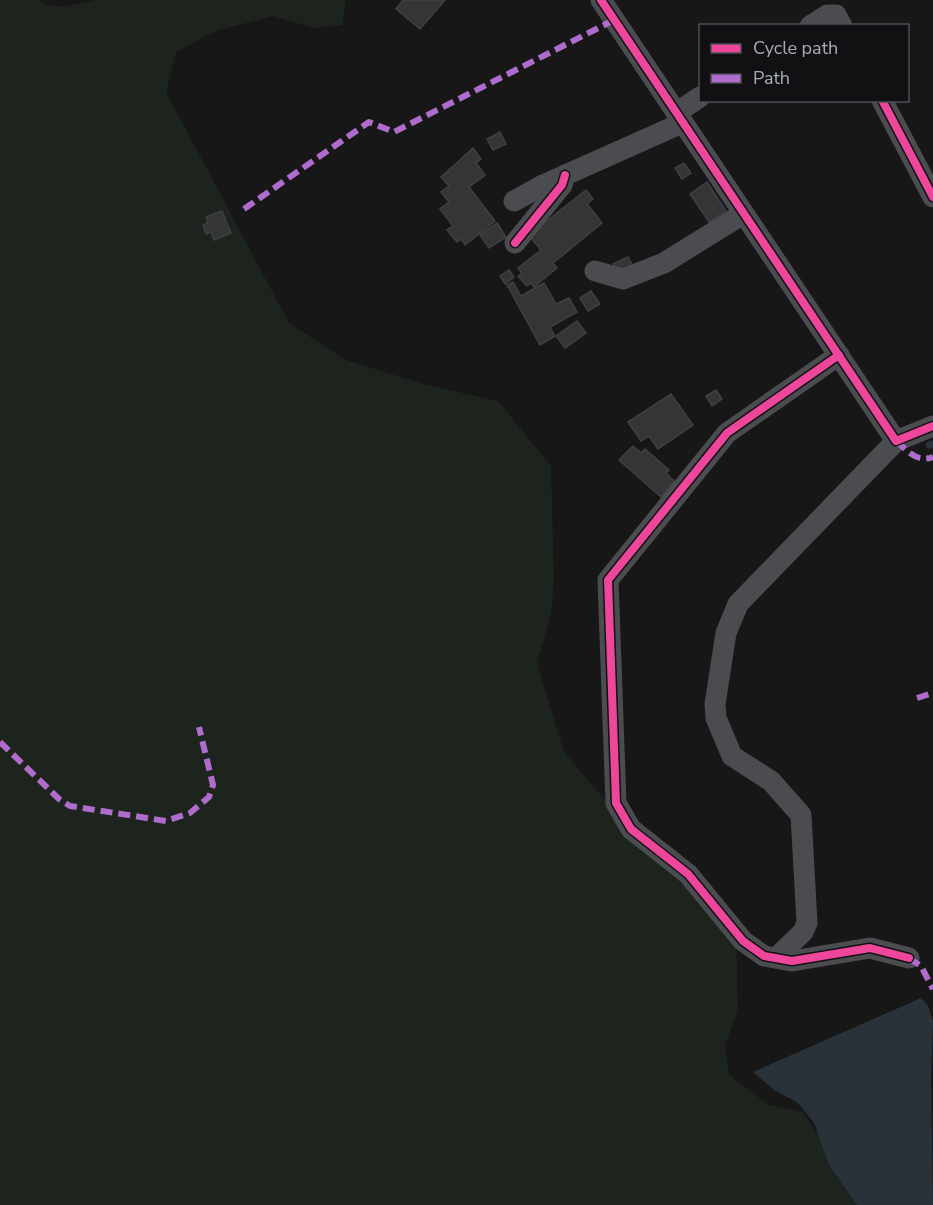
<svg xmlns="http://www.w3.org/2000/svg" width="933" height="1205" viewBox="0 0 933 1205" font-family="'Nunito Sans',sans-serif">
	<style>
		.green { fill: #1d241e }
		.water { fill: #2a3239 }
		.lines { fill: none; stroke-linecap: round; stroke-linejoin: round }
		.stream { stroke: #2a3239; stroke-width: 7 }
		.building { fill: #353536; stroke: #3f4043; stroke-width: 1.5 }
		.street { stroke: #4b4c50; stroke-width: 21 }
		.quiet { stroke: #b06ccc; stroke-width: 6; stroke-dasharray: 12 6; stroke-linecap: butt }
		.cycleway-casing { stroke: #111113; stroke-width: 11 }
		.cycleway { stroke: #ed469a; stroke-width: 8 }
	</style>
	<rect width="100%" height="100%" fill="#171717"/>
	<path class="green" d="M0,0H39C53,12 79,4 95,0H346L342,25L314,28L273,16L215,31L176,52L166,92L289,323L346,360L423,384L498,401L551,466L554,579L551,614L537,663L564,752L623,821L671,851L723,899L736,932L738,1011L725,1045L729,1075L769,1105L803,1112L865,1205H0Z"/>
	<path class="water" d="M921,998L928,1006L933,1021L931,1080L933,1205H857L829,1165L814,1123L798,1103L774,1090L753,1072Z"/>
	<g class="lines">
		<path class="stream" d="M929,445L933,444"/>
	</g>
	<g class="building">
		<path d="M403,0H445L420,29L396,9Z"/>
		<path d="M500,132L506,144L493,150L487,139Z"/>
		<path d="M473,148L481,159L476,163L485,175L469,187L495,221L465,245L461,239L457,242L447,230L453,226L440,209L449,202L441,192L449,186L441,177Z"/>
		<path d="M684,163L691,173L682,179L675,168Z"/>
		<path d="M707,182L726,211L709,222L690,194Z"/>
		<path d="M586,190L593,199L587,204L602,223L553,263L557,268L534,287L531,283L527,286L518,276L522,273L518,268L541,250L529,235Z"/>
		<path d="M222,211L231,233L214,240L211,232L206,234L203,225L208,223L206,217Z"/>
		<path d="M497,223L506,237L489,248L480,235Z"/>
		<path d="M628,257L636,271L621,279L613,264Z"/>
		<path d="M509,270L514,277L505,284L500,276Z"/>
		<path d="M513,282L521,296L544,283L556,304L569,298L577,312L550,327L555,336L540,345L507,285Z"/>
		<path d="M591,291L600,304L588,311L580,298Z"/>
		<path d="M577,321L586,333L565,348L556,336Z"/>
		<path d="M716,390L722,399L712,406L706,396Z"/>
		<path d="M671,394L693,425L658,449L649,436L641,441L628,422Z"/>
		<path d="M633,446L641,453L645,449L669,470L666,473L674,481L661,497L619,460Z"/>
	</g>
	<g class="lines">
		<g class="street">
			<path d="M601,0L896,441L933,426"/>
			<path d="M810,26L827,15H836L842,26"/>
			<path d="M882,100L933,197"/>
			<path d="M676,113L700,97"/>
			<path d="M514,201L543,185L682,123"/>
			<path d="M515,243L562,185L565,175"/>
			<path d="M595,271L623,279L664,263L743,214"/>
			<path d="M839,355L727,433L608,580L616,803L631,829L688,874L743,941L764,956L792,961L870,948L909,958"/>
			<path d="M776,958L803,932L807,923L801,815L771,781L732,756L716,718L715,704L726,633L738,604L896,441"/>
		</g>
		<g class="quiet">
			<path d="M244,209L369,122L394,132L614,20"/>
			<path d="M896,441C908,451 917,463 933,457"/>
			<path d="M917,698L933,693"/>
			<path d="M0,742L59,799L70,806L166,821L190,813L209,797L213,785L199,727"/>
			<path d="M909,958L921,966L933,989"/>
		</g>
		<g class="cycleway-casing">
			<g id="cycleway">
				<path d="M601,0L896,441L933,426"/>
				<path d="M882,100L933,197"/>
				<path d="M515,243L562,185L565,175"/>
				<path d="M839,355L727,433L608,580L616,803L631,829L688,874L743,941L764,956L792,961L870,948L909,958"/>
			</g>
		</g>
		<use href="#cycleway" class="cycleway"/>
	</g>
	<rect x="699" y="24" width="210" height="78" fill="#111113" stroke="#4d4f55" stroke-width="1.5"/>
	<rect x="711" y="44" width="30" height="9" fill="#ed469a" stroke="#4d4f55" stroke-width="1.5"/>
	<text x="753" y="54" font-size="18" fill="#a8adb8">Cycle path</text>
	<rect x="711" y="74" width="30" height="9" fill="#b06ccc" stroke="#4d4f55" stroke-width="1.5"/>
	<text x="753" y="84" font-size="18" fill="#a8adb8">Path</text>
</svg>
